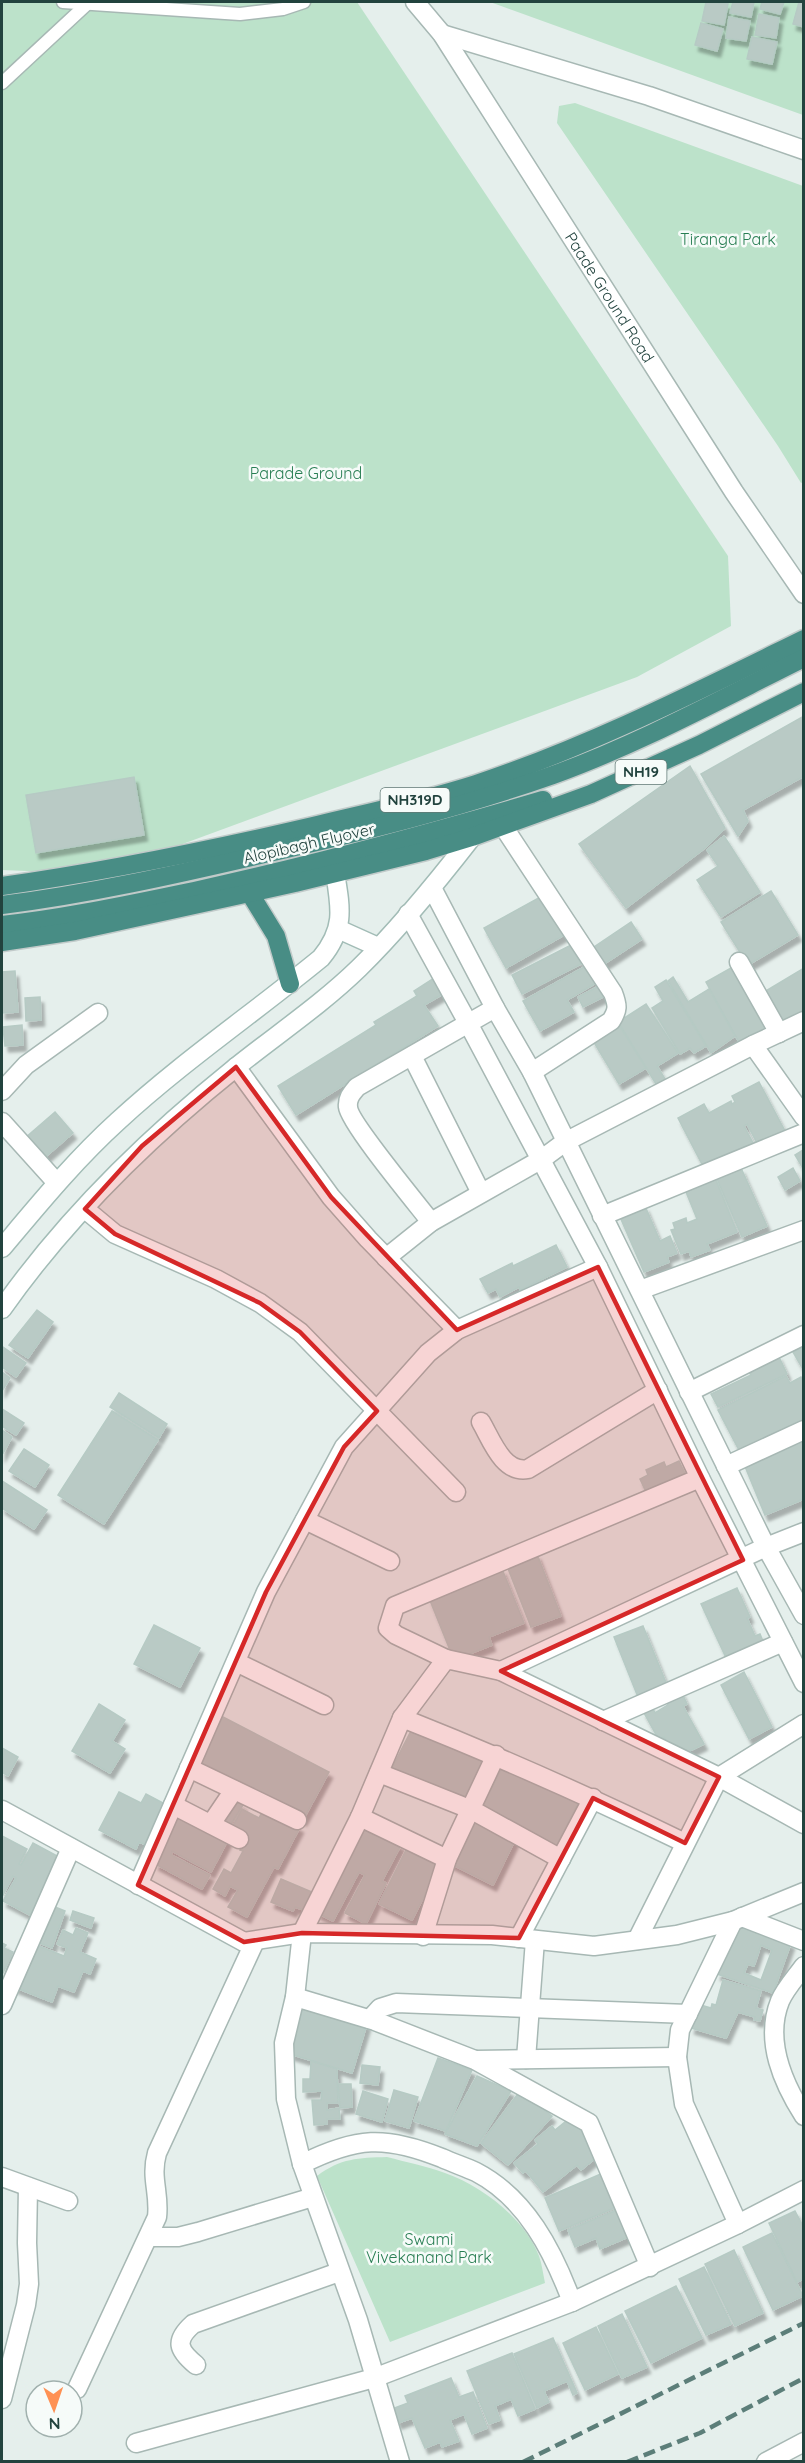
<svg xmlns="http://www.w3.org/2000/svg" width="805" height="2463" viewBox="0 0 805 2463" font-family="Quicksand,sans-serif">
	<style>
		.green { fill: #bce2ca }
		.building { fill: #b9cac5; stroke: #b6cac4; stroke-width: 1.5; fill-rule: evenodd; filter: url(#shadow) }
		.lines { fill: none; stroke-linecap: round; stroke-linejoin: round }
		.service-casing { stroke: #a7b8b4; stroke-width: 15 }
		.minor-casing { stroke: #a7b8b4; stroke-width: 21 }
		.tertiary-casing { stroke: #a7b8b4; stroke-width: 21 }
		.secondary-casing { stroke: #a2bcb6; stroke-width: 21 }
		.trunk-casing { stroke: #c1cac9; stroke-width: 21 }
		.service { stroke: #fff; stroke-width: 12 }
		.minor { stroke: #fff; stroke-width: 18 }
		.tertiary { stroke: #fff; stroke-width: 18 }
		.secondary { stroke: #fff; stroke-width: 18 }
		.trunk { stroke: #488d85; stroke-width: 18 }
		.rail { stroke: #5c7e79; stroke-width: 4.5; stroke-dasharray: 12 6; stroke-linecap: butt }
		.marked { fill: #d62828; fill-opacity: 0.2; stroke: #d62828; stroke-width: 4.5; stroke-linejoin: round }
		.labels { text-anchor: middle; stroke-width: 5; stroke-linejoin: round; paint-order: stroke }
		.shield { fill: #f6fbf9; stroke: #627a76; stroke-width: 1.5 }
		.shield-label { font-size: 15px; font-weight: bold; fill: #22433e }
		.park-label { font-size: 16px; fill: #287e53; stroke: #f6fbf9 }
		.street-label { font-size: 16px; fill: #22433e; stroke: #f6fbf9 }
	</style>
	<defs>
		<filter id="shadow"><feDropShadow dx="3.5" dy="6" stdDeviation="1.5" flood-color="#0004"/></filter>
	</defs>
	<rect width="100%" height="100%" fill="#e5efec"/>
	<g class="green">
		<path d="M2,2H357L728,556L731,626L637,677L101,874L2,870Z"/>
		<path d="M490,2H803V115Z"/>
		<path d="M575,103L803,186V482L801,483L778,446L557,123L559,106Z"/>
		<path d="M387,2157C406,2162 426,2166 445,2173C482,2186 524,2218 539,2256C542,2264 543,2274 545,2283L390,2342L317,2176C341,2158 358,2158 387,2157Z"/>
	</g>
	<g class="building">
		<path d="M706,2L728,4L724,25L702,21Z"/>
		<path d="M733,2H754L751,17L730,13Z"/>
		<path d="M762,2H784L780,14L760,9Z"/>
		<path d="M799,2H804V27L793,24Z"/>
		<path d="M759,14L779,18L776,38L755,35Z"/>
		<path d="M729,17L750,21L746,41L726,38Z"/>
		<path d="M701,23L723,29L717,51L695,45Z"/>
		<path d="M752,37L777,42L772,64L747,59Z"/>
		<path d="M804,716V776L743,810L748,821L738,836L701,774Z"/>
		<path d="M690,766L725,828L705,848L626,908L579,844Z"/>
		<path d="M134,777L144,835L36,853L26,795Z"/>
		<path d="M724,836L760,892L721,917L697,880L718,866L707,850Z"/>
		<path d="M771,891L798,935L748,965L721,922Z"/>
		<path d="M544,895L566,934L506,968L484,928Z"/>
		<path d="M631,922L642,939L601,966L591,949Z"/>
		<path d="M571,945L581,964L522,994L512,975Z"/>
		<path d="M738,964L772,1026L740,1044L706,982Z"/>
		<path d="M586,966L596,983L567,1000L574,1012L540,1031L523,1001Z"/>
		<path d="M804,968V1016L785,1027L764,992Z"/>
		<path d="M15,971L18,1012L2,1013V972Z"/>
		<path d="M673,977L688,1002L709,989L735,1036L711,1053L668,981Z"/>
		<path d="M434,978L443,994L424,1005L438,1026L296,1115L278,1086L376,1025L374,1022L417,996L414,991Z"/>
		<path d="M666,980L706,1046L694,1053L690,1048L680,1054L652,1008L663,1001L655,987Z"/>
		<path d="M599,986L605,996L583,1007L578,997Z"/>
		<path d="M40,997L41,1020L26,1021L25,998Z"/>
		<path d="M646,1004L678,1053L657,1066L665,1079L656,1084L618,1022Z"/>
		<path d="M618,1023L646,1068L619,1084L592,1039Z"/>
		<path d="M22,1025L23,1045L5,1046L3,1027Z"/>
		<path d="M759,1082L786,1133L759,1147L747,1124L744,1126L754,1145L704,1168L678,1118L704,1104L709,1113L731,1101L732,1104L735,1102L732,1096Z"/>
		<path d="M55,1112L73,1133L44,1158L25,1138Z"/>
		<path d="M803,1150H804V1170L795,1155Z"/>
		<path d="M741,1168L767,1226L742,1237L717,1179Z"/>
		<path d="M793,1168L800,1181L785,1190L778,1177Z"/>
		<path d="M714,1175L737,1232L707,1244L710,1250L691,1257L689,1251L681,1254L671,1230L675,1229L673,1223L686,1218L687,1223L697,1219L684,1187Z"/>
		<path d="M645,1206L660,1241L670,1236L677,1253L667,1257L669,1262L644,1272L620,1217Z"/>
		<path d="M556,1245L567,1267L520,1290L519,1287L500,1297L496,1289L488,1293L480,1279L512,1263L513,1266Z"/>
		<path d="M37,1310L53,1322L28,1358L9,1345Z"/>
		<path d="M3,1347L26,1363L16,1377L2,1367Z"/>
		<path d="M804,1347V1371L793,1352Z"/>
		<path d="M778,1355L787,1374L718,1407L711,1394L751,1375L748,1370Z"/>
		<path d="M2,1372L10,1378L2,1391Z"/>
		<path d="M786,1376L790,1383L801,1377L804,1382V1423L740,1452L718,1410Z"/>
		<path d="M119,1393L167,1424L159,1438L110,1407Z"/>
		<path d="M2,1409L24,1423L16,1435L2,1426Z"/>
		<path d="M112,1411L158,1440L104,1524L58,1495Z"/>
		<path d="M2,1430L12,1437L2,1455Z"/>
		<path d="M803,1440L804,1499L765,1515L744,1464Z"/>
		<path d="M24,1449L49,1465L35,1487L9,1471Z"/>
		<path d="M679,1461L687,1478L648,1496L640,1479L648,1475L646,1470L664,1462L666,1467Z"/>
		<path d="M2,1481L47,1510L34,1529L2,1508Z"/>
		<path d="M537,1554L561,1616L531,1627L507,1566Z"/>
		<path d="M502,1569L524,1623L489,1637L492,1645L454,1660L429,1598Z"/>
		<path d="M737,1588L750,1617L747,1618L755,1636L760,1634L765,1646L728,1662L701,1604Z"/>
		<path d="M154,1625L200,1648L180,1687L134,1664Z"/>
		<path d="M643,1626L669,1690L640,1702L614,1637Z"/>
		<path d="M744,1672L772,1727L749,1739L721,1685Z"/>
		<path d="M681,1691L687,1704L683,1706L704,1744L675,1758L664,1737L659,1740L643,1711L652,1706L655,1713L668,1705L665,1699Z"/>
		<path d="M99,1704L125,1720L112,1741L125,1749L110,1773L72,1751Z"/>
		<path d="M223,1717L329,1772L303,1820L198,1765Z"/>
		<path d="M413,1727L487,1763L466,1804L392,1768Z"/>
		<path d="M2,1748L18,1757L8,1776L2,1772Z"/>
		<path d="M504,1764L579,1801L556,1847L481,1809Z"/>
		<path d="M119,1792L141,1803L146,1794L167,1805L146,1845L139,1842L136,1849L99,1830Z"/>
		<path d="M234,1800L243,1805L228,1829L220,1824Z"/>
		<path d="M264,1808L300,1827L278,1869L274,1867L247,1917L228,1907L238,1890L230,1886L225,1896L213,1889L224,1869L231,1873L243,1851L240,1850L247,1838L231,1830L242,1809L259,1818Z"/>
		<path d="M180,1812L229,1838L211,1872L172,1851L171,1855L210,1875L202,1889L155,1864Z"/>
		<path d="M472,1817L516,1838L493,1885L449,1863Z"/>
		<path d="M362,1825L401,1845L382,1881L386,1883L366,1924L345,1913L365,1875L359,1872L333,1921L317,1913Z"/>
		<path d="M2,1836L27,1849L19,1864L21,1865L33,1843L61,1858L30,1915L3,1901L16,1878L13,1876L2,1897Z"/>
		<path d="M407,1848L440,1865L412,1920L379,1904Z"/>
		<path d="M281,1879L314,1893L306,1911L295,1907L293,1911L271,1902Z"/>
		<path d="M55,1907L65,1911L52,1948L35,1941L40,1928L46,1930Z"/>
		<path d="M73,1911L94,1918L91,1928L70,1920Z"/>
		<path d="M736,1923L791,1943L773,1993L717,1974ZM761,1945L772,1950L761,1980L744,1973L748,1964L754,1966Z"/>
		<path d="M76,1928L88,1933L80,1952L96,1959L90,1974L83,1971L74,1992L58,1986L52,2002L14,1987L36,1945L64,1956L67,1948L57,1944L63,1930L73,1935Z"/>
		<path d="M2,1943L6,1945L4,1948L13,1952L2,1975Z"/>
		<path d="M723,1980L761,1991L756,2008L763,2010L760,2021L754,2020L755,2017L738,2012L726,2038L691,2028L697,2004L711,2008L712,2004L716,2005Z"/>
		<path d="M300,2002L367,2024L352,2073L290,2054Z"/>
		<path d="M438,2058L472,2070L446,2131L414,2121Z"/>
		<path d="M311,2061L337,2069L338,2103H327V2110L339,2108L340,2119H327V2124L314,2125L312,2100H321L322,2091L303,2092V2079H310Z"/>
		<path d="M362,2065L380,2067L378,2085L360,2083Z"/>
		<path d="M477,2076L511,2091L477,2146L445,2134Z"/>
		<path d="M338,2084H351L352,2107L340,2108Z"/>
		<path d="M394,2090L418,2097L409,2128L385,2121Z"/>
		<path d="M363,2091L388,2099L382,2122L356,2114Z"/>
		<path d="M520,2091L552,2116L508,2165L481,2143Z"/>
		<path d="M570,2118L577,2123L593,2142L588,2146L597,2157L581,2170L577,2165L543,2192L526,2171L523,2173L514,2163L538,2144L535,2140L552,2126L555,2130Z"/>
		<path d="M603,2173L617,2207L559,2231L545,2198Z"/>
		<path d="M617,2210L628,2237L600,2249L596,2238L575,2247L568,2230Z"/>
		<path d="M795,2211L804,2228V2279L797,2282L769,2223Z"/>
		<path d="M772,2233L803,2296L773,2310L743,2247Z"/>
		<path d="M734,2250L763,2313L735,2326L705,2264Z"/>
		<path d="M704,2267L731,2324L706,2335L679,2279Z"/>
		<path d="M676,2286L702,2338L651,2363L625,2311Z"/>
		<path d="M622,2314L647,2367L622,2378L598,2326Z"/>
		<path d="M596,2327L618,2374L585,2390L563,2343Z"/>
		<path d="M553,2338L577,2393L573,2395L567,2381L544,2391L549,2402L537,2408L514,2354Z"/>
		<path d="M512,2353L535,2409L518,2416L511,2399L495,2406L500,2420L489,2424L467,2371Z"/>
		<path d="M451,2378L459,2397L473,2392L487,2428L472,2434L464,2414L450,2420L459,2441L442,2447L440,2442L425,2448L412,2418L398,2423L392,2409L408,2403L405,2396Z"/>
	</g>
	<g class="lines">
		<g class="service-casing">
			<g id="service">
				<path d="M63,2L240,14L283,9L304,2"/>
				<path d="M2,83L87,4"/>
			</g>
		</g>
		<g class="minor-casing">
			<g id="minor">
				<path d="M503,826L613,993C618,1006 618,1010 611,1021L532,1072"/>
				<path d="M432,888L495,1008L532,1072L766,1547L804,1615"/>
				<path d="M408,914L468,1023L598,1267L700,1478L804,1683"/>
				<path d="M739,962L779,1033"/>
				<path d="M753,1045L804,1117"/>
				<path d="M412,1056L481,1193"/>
				<path d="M236,1067L331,1197L368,1239L457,1330"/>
				<path d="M2,1091L26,1065L98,1013"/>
				<path d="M2,1122L57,1183"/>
				<path d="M85,1209L115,1234L216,1279L260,1303L300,1332L456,1492"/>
				<path d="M602,1216L804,1133"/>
				<path d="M431,1222C417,1204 349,1122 348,1107C347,1098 352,1093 357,1087L495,1008"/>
				<path d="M386,1258L431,1222L542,1159L565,1142L753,1045L804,1021"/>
				<path d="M640,1290L804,1230"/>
				<path d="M689,1392L804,1335"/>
				<path d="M481,1422C491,1439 503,1474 528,1469L658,1390"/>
				<path d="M726,1466L804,1430"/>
				<path d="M305,1520L390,1561"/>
				<path d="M446,1659L396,1635L388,1628L395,1606L700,1478"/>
				<path d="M236,1662L324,1705"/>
				<path d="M501,1671L766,1547L804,1532"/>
				<path d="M402,1718C498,1756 592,1798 685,1843"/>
				<path d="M603,1721L783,1642"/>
				<path d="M189,1768L297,1820"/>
				<path d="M379,1773L472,1810L561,1859"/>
				<path d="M173,1805L239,1839"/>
				<path d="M2,1810L244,1942L302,1933L492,1935L594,1946L677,1935L733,1921L804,1892"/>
				<path d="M360,1817L447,1859"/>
				<path d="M211,1824L234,1790"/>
				<path d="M138,1885L266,1592L344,1447L428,1353L457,1330L598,1267"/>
				<path d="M742,1917L804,1941"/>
				<path d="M733,1921L680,2030L677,2057L684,2104L738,2224"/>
				<path d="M423,1936L447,1859L496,1755"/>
				<path d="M519,1938L593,1798"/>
				<path d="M637,1940L719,1777L804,1724"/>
				<path d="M804,1966C796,1977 785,1989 780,2001C764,2041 783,2083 804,2116"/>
				<path d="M295,1997L375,2021L475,2060L589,2123L650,2267"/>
				<path d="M2,2005L71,1848"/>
				<path d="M370,2019L380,2008L396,2003L688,2014"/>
				<path d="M526,2059L535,1940"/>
				<path d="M476,2060L677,2057"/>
				<path d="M302,2164C356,2137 385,2135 442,2158C453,2163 465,2167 476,2172C526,2198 553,2251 572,2302"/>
				<path d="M2,2177L68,2201"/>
				<path d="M150,2237H178L198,2232L313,2197"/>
				<path d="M196,2365C178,2350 174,2341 193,2324L339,2272"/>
				<path d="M77,2389L157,2217C160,2193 150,2178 157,2153L255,1941"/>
				<path d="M2,2399L26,2305L29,2284L27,2243L28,2187"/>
				<path d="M136,2443L374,2378L572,2302L738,2224L804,2190"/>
				<path d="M400,2462L358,2320L302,2164L286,2099L284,2043L295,1997L302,1933L360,1817L402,1718L446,1659L501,1671L719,1777L804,1824"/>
				<path d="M766,2462L804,2442"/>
			</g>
		</g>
		<g class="tertiary-casing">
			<g id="tertiary">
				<path id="s1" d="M415,2L442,34L734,492L804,594"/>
				<path d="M442,34L649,96L804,150"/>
			</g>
		</g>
		<g class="secondary-casing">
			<g id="secondary">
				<path d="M338,929L378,947"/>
				<path d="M2,1248C39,1204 75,1160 118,1121C182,1062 254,1013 321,958C345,929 341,909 335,873"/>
				<path d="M2,1309C66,1218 148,1138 235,1068C276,1035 321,1005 359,968C400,928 437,882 472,837"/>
			</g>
		</g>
		<g class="trunk-casing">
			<g id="trunk">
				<path d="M2,886C107,871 210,850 313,826C367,813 423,801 476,784C590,746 696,692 804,639"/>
				<path d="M249,892L276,936L290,984"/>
				<path d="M2,905C89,894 174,875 260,855C358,833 457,809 553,775C639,744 721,699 804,658"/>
				<path d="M2,925C67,918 130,904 194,891C312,865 428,834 543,800"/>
				<path d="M2,942L75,931L295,883L426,851L472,837L591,794L699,745L804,692"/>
			</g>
		</g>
		<use href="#service" class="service"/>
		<use href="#minor" class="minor"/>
		<use href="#tertiary" class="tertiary"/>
		<use href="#secondary" class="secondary"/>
		<use href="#trunk" class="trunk"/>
		<g class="rail">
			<path d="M523,2462L804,2323"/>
			<path d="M627,2462L700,2433L804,2378"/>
		</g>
	</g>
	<path class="marked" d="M236,1067L331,1197L457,1330L598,1267L743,1560L501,1671L719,1777L685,1843L593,1798L519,1938L302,1933L244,1942L138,1885L266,1592L344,1447L377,1411L300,1332L260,1303L115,1234L85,1209L142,1146Z"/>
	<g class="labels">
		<g class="shield">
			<rect x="615.5" y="760" width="51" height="24" rx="4.5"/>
			<rect x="380.5" y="788" width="69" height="24" rx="4.5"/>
		</g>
		<g class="shield-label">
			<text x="641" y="777">NH19</text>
			<text x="415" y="805">NH319D</text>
		</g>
		<g class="park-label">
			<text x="728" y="245">Tiranga Park</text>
			<text x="306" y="479">Parade Ground</text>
			<text x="429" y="2245">Swami<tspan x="429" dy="18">Vivekanand Park</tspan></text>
		</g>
		<g class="street-label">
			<text dy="6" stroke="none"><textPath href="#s1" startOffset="354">Paade Ground Road</textPath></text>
			<text transform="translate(309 843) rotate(-13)" y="6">Alopibagh Flyover</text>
		</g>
	</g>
	<rect width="805" height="2463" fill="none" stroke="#22433e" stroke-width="6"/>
	<g transform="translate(54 2409) rotate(178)"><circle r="28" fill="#f6fbf9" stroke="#a1b1ae" stroke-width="1.5"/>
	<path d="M0-4.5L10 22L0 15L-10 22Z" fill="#fe9154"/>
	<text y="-9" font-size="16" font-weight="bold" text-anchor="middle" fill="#22433e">N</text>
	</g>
</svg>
